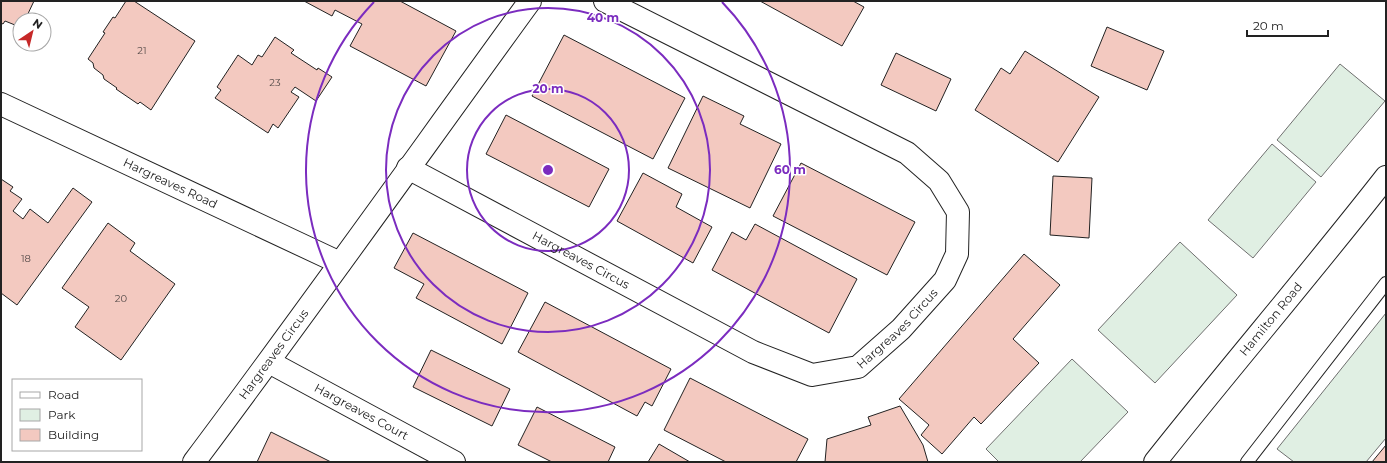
<svg xmlns="http://www.w3.org/2000/svg" width="1387" height="463" viewBox="0 0 1387 463" font-family="Montserrat,sans-serif">
	<style>
		.green { fill: #e0efe3; stroke: #6f6f6f }
		.building { fill: #f3c9c0; stroke: #222 }
		.lines { fill: none; stroke-linecap: round; stroke-linejoin: round }
		.lane-casing { stroke: #222; stroke-width: 14 }
		.street-casing { stroke: #222; stroke-width: 24 }
		.secondary-casing { stroke: #222; stroke-width: 24 }
		.lane { stroke: #fff; stroke-width: 12 }
		.street { stroke: #fff; stroke-width: 22 }
		.secondary { stroke: #fff; stroke-width: 22 }
		.ring { fill: none; stroke: #7b2cbf; stroke-width: 2 }
		.labels { text-anchor: middle; stroke-width: 3; stroke-linejoin: round; paint-order: stroke }
		.number-label { font-size: 10px; fill: #564c4a }
		.street-label { font-size: 12px; fill: #222; stroke: #fff }
		.centre { fill: #7b2cbf; stroke: #fff; stroke-width: 2 }
		.ring-label { font-size: 12px; text-anchor: middle; font-weight: bold; fill: #7b2cbf; stroke: #fff; stroke-width: 3; stroke-linejoin: round; paint-order: stroke }
	</style>
	<rect width="100%" height="100%" fill="#fff"/>
	<g class="green">
		<path d="M1340,64L1385,101L1321,177L1277,140Z"/>
		<path d="M1272,144L1316,182L1253,258L1208,220Z"/>
		<path d="M1180,242L1237,295L1155,383L1098,330Z"/>
		<path d="M1386,313V438L1366,462H1294L1277,449Z"/>
		<path d="M1072,359L1128,412L1080,462H999L986,449Z"/>
	</g>
	<g class="building">
		<path d="M1,1H34L25,20H20V27L5,21L3,24L1,23Z"/>
		<path d="M126,1H134L195,41L151,110L140,102L138,104L116,89L117,88L104,79L103,75L94,68L93,63L88,59L105,33L103,32L113,17L115,18Z"/>
		<path d="M304,1H400L456,31L426,86L350,46L362,24L335,10L332,16Z"/>
		<path d="M760,1H853L864,7L842,46Z"/>
		<path d="M1107,27L1164,51L1147,90L1091,66Z"/>
		<path d="M564,35L685,98L653,159L532,96Z"/>
		<path d="M275,37L294,50L291,53L317,70L318,68L332,77L316,101L295,87L291,92L299,97L278,128L273,124L268,133L215,98L221,90L217,87L238,55L252,65L258,55L262,57Z"/>
		<path d="M1025,51L1099,97L1058,162L975,110L1001,68L1010,74Z"/>
		<path d="M896,53L951,79L936,111L881,85Z"/>
		<path d="M703,96L744,116L740,124L781,144L750,208L668,168Z"/>
		<path d="M506,115L609,169L589,207L486,154Z"/>
		<path d="M801,163L915,222L887,275L773,216Z"/>
		<path d="M643,173L682,194L676,207L712,227L693,263L617,221Z"/>
		<path d="M1053,176L1092,178L1089,238L1050,235Z"/>
		<path d="M1,179L13,187L10,191L22,199L13,211L23,219L30,209L48,223L73,188L92,202L17,305L1,293Z"/>
		<path d="M108,223L135,243L130,251L175,284L121,360L75,327L89,307L62,288Z"/>
		<path d="M755,224L857,279L829,333L712,270L732,232L746,240Z"/>
		<path d="M413,233L528,293L502,344L416,298L424,284L394,268Z"/>
		<path d="M1024,254L1060,285L1013,339L1039,363L981,424L974,417L942,454L921,435L929,425L899,399Z"/>
		<path d="M545,302L671,369L652,406L645,402L637,416L518,352Z"/>
		<path d="M431,350L510,389L492,426L413,387Z"/>
		<path d="M690,378L808,439L796,462H726L664,430Z"/>
		<path d="M900,406L923,445L928,462H825L827,439L871,425L868,417Z"/>
		<path d="M537,407L615,447L608,462H552L518,445Z"/>
		<path d="M271,432L331,462H257Z"/>
		<path d="M659,444L690,462H648Z"/>
		<path d="M1386,445V462H1372Z"/>
	</g>
	<g class="lines">
		<g class="lane-casing">
			<path id="lane" d="M1247,462L1386,283"/>
		</g>
		<g class="street-casing">
			<g id="street">
				<path id="s1" d="M1,104L340,263"/>
				<path id="s2" d="M408,168L753,352L812,375L858,367L901,329L945,280L957,254L958,212L939,181L907,153L605,1"/>
				<path id="s3" d="M269,362L454,462"/>
				<path id="s4" d="M194,462C308,310 418,155 530,1"/>
			</g>
		</g>
		<g class="secondary-casing">
			<g id="secondary">
				<path id="s5" d="M1155,462C1231,366 1311,273 1386,177"/>
			</g>
		</g>
		<use href="#lane" class="lane"/>
		<use href="#street" class="street"/>
		<use href="#secondary" class="secondary"/>
	</g>
	<g class="ring">
		<circle cx="548" cy="170" r="81"/>
		<circle cx="548" cy="170" r="162"/>
		<path d="M722 2A242 242 0 1 1 374 2"/>
	</g>
	<g class="labels">
		<g class="number-label">
			<text x="142" y="54">21</text>
			<text x="275" y="86">23</text>
			<text x="26" y="262">18</text>
			<text x="121" y="302">20</text>
		</g>
		<g class="street-label">
			<text dy="4" stroke="none"><textPath href="#s1" startOffset="187">Hargreaves Road</textPath></text>
			<text dy="4" stroke="none"><textPath href="#s2" startOffset="196">Hargreaves Circus</textPath></text>
			<text dy="4" stroke="none"><textPath href="#s5" startOffset="184">Hamilton Road</textPath></text>
			<text dy="4" stroke="none"><textPath href="#s2" startOffset="556">Hargreaves Circus</textPath></text>
			<text dy="4" stroke="none"><textPath href="#s4" startOffset="134">Hargreaves Circus</textPath></text>
			<text dy="4" stroke="none"><textPath href="#s3" startOffset="105">Hargreaves Court</textPath></text>
		</g>
	</g>
	<circle cx="548" cy="170" r="6" class="centre"/>
	<g class="ring-label">
		<text x="603" y="22">40 m</text>
		<text x="548" y="93">20 m</text>
		<text x="790" y="174">60 m</text>
	</g>
	<rect width="1387" height="463" fill="none" stroke="#222222" stroke-width="4"/>
	<rect x="12" y="379" width="130" height="72" fill="#ffffff" stroke="#a7a7a7"/>
	<rect x="20" y="392" width="20" height="6" fill="#ffffff" stroke="#a7a7a7"/>
	<text x="48" y="399" font-size="12" fill="#222222">Road</text>
	<rect x="20" y="409" width="20" height="12" fill="#e0efe3" stroke="#a7a7a7"/>
	<text x="48" y="419" font-size="12" fill="#222222">Park</text>
	<rect x="20" y="429" width="20" height="12" fill="#f3c9c0" stroke="#a7a7a7"/>
	<text x="48" y="439" font-size="12" fill="#222222">Building</text>
	<g transform="translate(32 32) rotate(35)"><circle r="19" fill="#ffffff" stroke="#a7a7a7"/>
	<path d="M0-3L7 15L0 10L-7 15Z" fill="#c62828"/>
	<text y="-6" font-size="11" font-weight="bold" text-anchor="middle" fill="#222222">N</text>
	</g>
	<path d="M1247 30v6h81v-6" fill="none" stroke="#222222" stroke-width="2"/>
	<text x="1253" y="30" font-size="12" fill="#222222" stroke="#ffffff" stroke-width="3" paint-order="stroke">20 m</text>
</svg>
